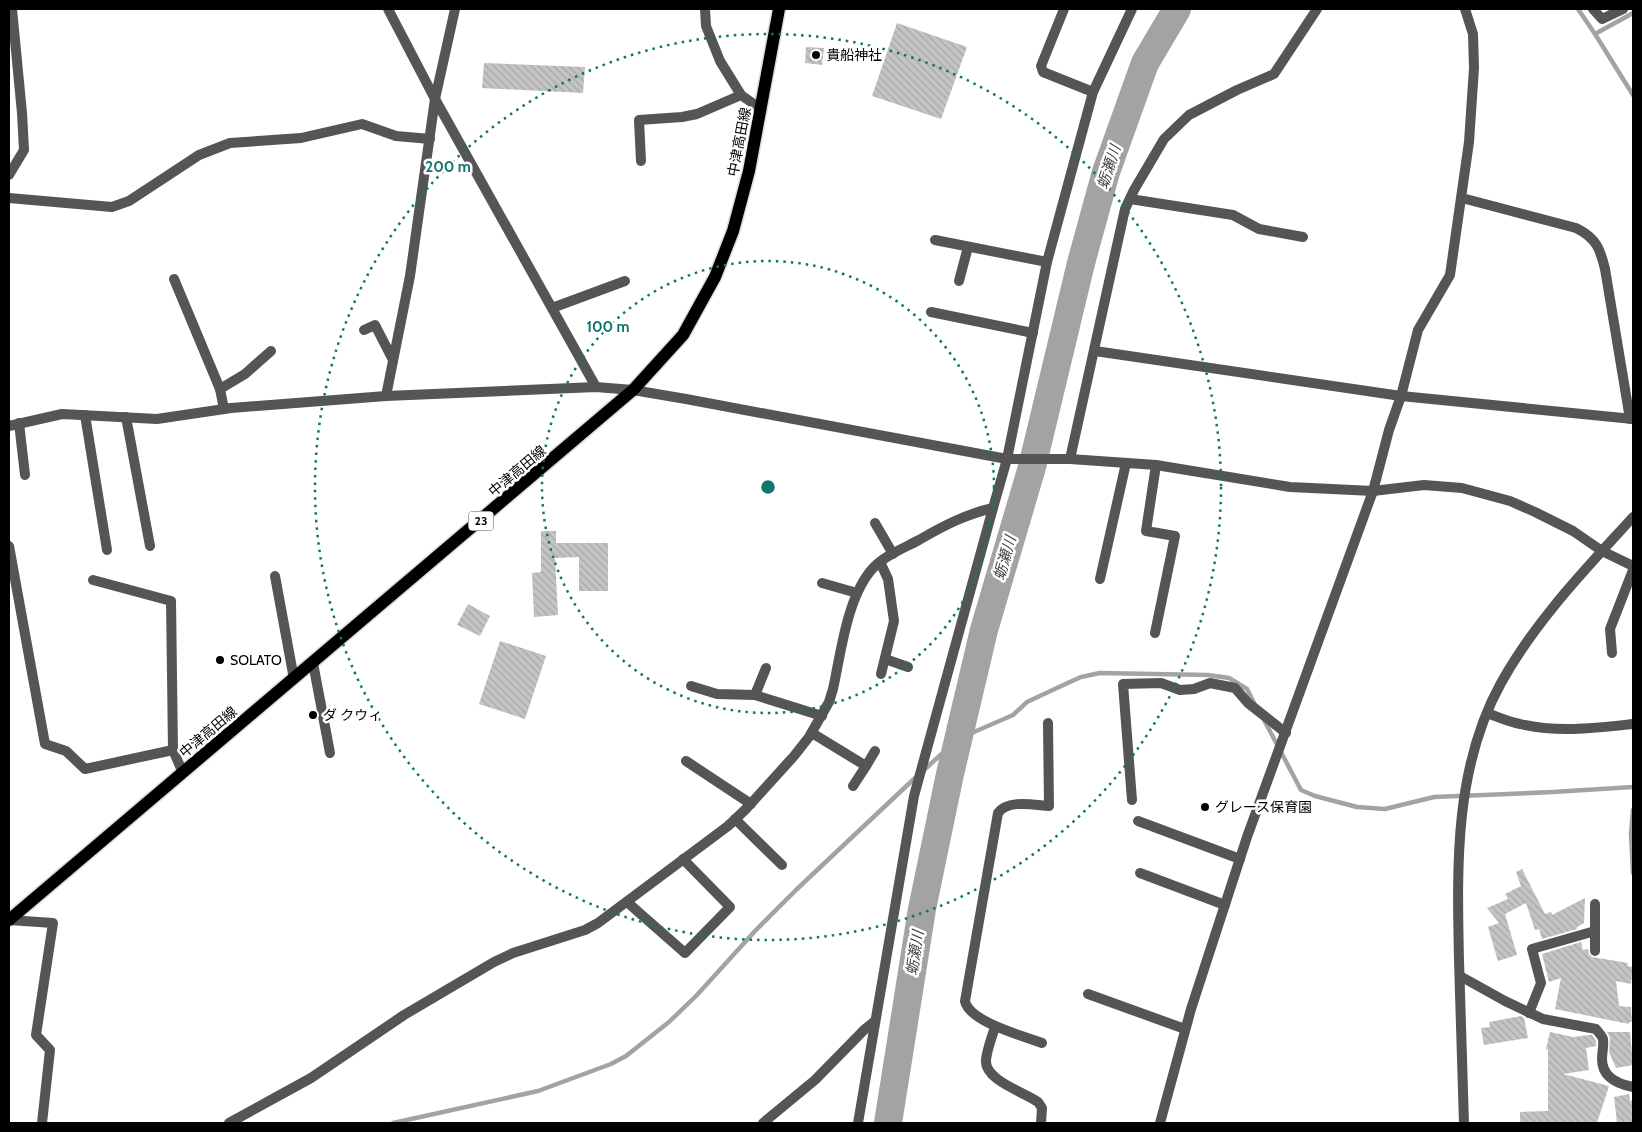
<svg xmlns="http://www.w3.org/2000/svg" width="1642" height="1132" viewBox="0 0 1642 1132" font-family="Cabin,'Noto Sans JP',sans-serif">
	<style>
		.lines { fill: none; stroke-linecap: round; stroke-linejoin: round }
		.stream { stroke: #a3a3a3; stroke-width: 4.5 }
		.river { stroke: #a3a3a3; stroke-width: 28 }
		.building { fill: url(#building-back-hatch) }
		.primary-casing { stroke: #dbdbdb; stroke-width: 15 }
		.minor { stroke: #555; stroke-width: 10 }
		.tertiary { stroke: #555; stroke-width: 10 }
		.primary { stroke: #000; stroke-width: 12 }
		.ring { fill: none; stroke: #0f766e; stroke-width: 2.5; stroke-dasharray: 2.5 5 }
		.poi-dot { fill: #000; stroke: #fff; stroke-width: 2 }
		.labels { text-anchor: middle; stroke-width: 5; stroke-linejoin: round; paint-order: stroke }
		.shield { fill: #fff; stroke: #4c4c4c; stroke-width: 1 }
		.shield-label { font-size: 12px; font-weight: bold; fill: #000 }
		.poi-label { font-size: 14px; fill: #000; stroke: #fff; text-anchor: start }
		.street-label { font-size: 14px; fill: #000; stroke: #fff }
		.water-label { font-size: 15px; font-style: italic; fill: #444; stroke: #fff }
		.centre { fill: #0f766e; stroke: #fff; stroke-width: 2.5 }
		.ring-label { font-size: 15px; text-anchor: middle; font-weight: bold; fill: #0f766e; stroke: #fff; stroke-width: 5; stroke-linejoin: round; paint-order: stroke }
	</style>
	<defs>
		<pattern id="building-back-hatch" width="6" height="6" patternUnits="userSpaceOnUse" patternTransform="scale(1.25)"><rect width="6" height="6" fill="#c4c4c4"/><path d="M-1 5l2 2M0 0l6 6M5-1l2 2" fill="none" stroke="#a7a7a7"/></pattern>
	</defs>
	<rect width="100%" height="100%" fill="#fff"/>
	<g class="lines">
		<g class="stream">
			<path d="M1578,9L1595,34L1633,95"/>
			<path d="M1595,34L1633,13"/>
			<path d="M1263,718L1301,790L1315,796L1357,807L1385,809L1434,797L1553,792L1633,787"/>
			<path d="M924,770L958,739L1013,715L1027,702L1059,687L1081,677L1100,673L1208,675L1229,678L1247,689L1255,705"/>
			<path d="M1633,810L1631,834L1633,873"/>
			<path d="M393,1123L538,1091L611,1064L626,1056L669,1022L697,995L755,931L797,889L916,777"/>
		</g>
		<path class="river" d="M888,1123L922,909L950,774L984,630L1032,467L1081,263L1106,172L1145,63L1177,9"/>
	</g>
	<g class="building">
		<path d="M897,23L967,47L941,119L872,96Z"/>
		<path d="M806,47L824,48L822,65L805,63Z"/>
		<path d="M484,63L585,67L583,93L482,88Z"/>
		<path d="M541,531H556V543H608V591H579V557L555,558L558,615L534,617L532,573L541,572Z"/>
		<path d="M468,604L490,616L480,636L457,625Z"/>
		<path d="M500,641L546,656L525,719L479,704Z"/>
		<path d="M1522,869L1545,914L1551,912L1552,915L1585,898L1584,923L1577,927V929L1542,939L1539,929L1535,930L1526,903L1505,914L1517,955L1498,961L1488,927L1499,923L1487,908L1508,899L1505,894L1521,886L1516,872Z"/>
		<path d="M1581,942L1583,950L1588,949L1589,954L1592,957L1628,963L1627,966L1633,967L1631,984L1616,981L1619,1006L1631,1007L1632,1022H1629V1024L1555,1009L1561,978L1549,982L1542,954Z"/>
		<path d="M1521,1016L1524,1018L1528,1038L1484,1045L1481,1028L1490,1027L1489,1022Z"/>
		<path d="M1550,1032L1573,1037L1589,1035H1592L1596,1041V1046L1586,1048L1589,1070L1563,1074L1609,1086L1597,1123H1520V1112L1548,1111V1050L1546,1049Z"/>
		<path d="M1607,1032H1630L1633,1065L1616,1068L1609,1052L1610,1038Z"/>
		<path d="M1629,1094L1630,1101L1633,1100V1123H1617L1614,1097Z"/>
	</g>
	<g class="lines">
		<g class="primary-casing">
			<path id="primary" d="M9,920L633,390L683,335L715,277L733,231L749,171L779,9"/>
		</g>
		<g class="minor">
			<path d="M388,9L435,99L596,387"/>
			<path d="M705,9L706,26L720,61L741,95"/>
			<path d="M1064,9L1041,66L1043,72L1093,92"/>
			<path d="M1593,9L1602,19L1623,9"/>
			<path d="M641,161L639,120L682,117L697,114L741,95L761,109"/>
			<path d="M9,175L24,150L22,113L12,9"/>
			<path d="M9,198L112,207L129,201L199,155L230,143L301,138L362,124L396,136L430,139"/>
			<path d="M1462,198L1576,228C1596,238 1600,248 1605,269L1630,419"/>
			<path d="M1130,199L1233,215L1259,229L1303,237"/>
			<path d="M935,240L1047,262"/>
			<path d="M174,279L220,389L224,409"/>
			<path d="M959,281L968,247"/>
			<path d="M552,308L625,281"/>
			<path d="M931,312L1033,333"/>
			<path d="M364,330L375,325L393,360"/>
			<path d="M1095,351L1401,396L1633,419"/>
			<path d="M220,389L245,374L271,351"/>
			<path d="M386,396L410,276L435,99L455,9"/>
			<path d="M85,415L107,550"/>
			<path d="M126,417L150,546"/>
			<path d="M19,423L25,475"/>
			<path d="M9,426L62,414L157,419L231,408L386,396L596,387L633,390L686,399L1007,459H1070L1156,465L1290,487L1373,491L1424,485L1462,488L1510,501L1535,512L1573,531L1602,551L1633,566"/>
			<path d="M1070,459L1125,209L1134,190L1164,139L1189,115L1237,90L1274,74L1317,9"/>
			<path d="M875,523L893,554"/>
			<path d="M9,546L45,744L66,751L85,769L173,750"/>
			<path d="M880,562L888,579L894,621L881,674"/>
			<path d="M275,576L294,679"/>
			<path d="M1100,579L1126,463"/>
			<path d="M93,580L171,601L173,750L183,773"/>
			<path d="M822,583L857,593"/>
			<path d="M1155,633L1175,536L1146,531L1156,465"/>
			<path d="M1612,653L1610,629L1633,570"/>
			<path d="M885,659L908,667"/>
			<path d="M313,663L330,753"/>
			<path d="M766,668L755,695L822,716"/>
			<path d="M691,686L717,694L755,695"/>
			<path d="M1487,713C1498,717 1509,722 1520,724C1557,733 1596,728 1633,724"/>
			<path d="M812,733L866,766L875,751"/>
			<path d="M686,761L751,804"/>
			<path d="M853,786L866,766"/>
			<path d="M1132,800L1123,684L1161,683L1180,690L1194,689L1210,683L1235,688L1248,703L1286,733"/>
			<path d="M735,819L782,865"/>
			<path d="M1138,821L1240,859"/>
			<path d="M1140,873L1225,905"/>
			<path d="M627,902L685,953L730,907L683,859"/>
			<path d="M9,920L53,923L36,1035L50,1050L42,1123"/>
			<path d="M1595,951V904"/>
			<path d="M1460,976L1505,1001L1543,1019L1596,1029C1598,1032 1602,1036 1603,1039C1604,1045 1602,1053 1602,1059C1602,1077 1617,1084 1633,1087"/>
			<path d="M1088,994L1185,1029"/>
			<path d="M1529,1013L1541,983L1532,949L1595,931"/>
			<path d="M995,1027C992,1037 987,1049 986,1060C984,1080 1024,1092 1038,1102L1042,1108L1041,1123"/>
			<path d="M1042,1043C1024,1036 969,1022 965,1001L998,813C1008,799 1034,805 1049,806L1048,723"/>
			<path d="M229,1123L311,1078L404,1015L494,962L513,953L585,930L598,923L728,826L746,809L794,756L809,737L829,702L833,689C841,653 847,595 874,567C886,555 904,548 919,540C943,526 966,514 993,508"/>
			<path d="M763,1123L815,1080L864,1030L874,1022"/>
			<path d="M858,1123L914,796L993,508L1007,459L1047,262L1093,92L1132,9"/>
			<path d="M1160,1123L1191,1009L1247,837L1373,491L1389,430L1401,396L1418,330L1450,275L1469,142L1474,68L1473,34L1465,9"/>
		</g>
		<path class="tertiary" d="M1464,1123C1462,1069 1461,1015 1459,960C1457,866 1454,768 1501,683C1536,620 1585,570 1633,517"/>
		<use href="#primary" class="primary"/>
	</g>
	<g class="ring">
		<circle cx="768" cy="487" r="226"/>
		<circle cx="768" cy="487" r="453"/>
	</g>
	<g class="poi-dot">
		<circle cx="816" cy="55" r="5"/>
		<circle cx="220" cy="660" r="5"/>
		<circle cx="313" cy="715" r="5"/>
		<circle cx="1205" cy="807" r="5"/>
	</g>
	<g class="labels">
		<rect class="shield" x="468.5" y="511.5" width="25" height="19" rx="4"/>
		<g class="shield-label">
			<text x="481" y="525">23</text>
		</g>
		<g class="poi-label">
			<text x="826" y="60">貴船神社</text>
			<text x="230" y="665">SOLATO</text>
			<text x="323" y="720">ダ クウィ</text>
			<text x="1215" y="812">グレース保育園</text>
		</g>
		<g class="street-label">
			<text transform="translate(739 142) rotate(-79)" y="5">中津高田線</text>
			<text transform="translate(517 471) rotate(-40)" y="5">中津高田線</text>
			<text transform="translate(208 732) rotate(-40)" y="5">中津高田線</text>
		</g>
		<g class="water-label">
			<text transform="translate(1109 167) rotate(-72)" y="5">蛎瀬川</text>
			<text transform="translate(1005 558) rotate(-74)" y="5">蛎瀬川</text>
			<text transform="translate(915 953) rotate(-81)" y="5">蛎瀬川</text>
		</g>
	</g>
	<circle cx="768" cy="487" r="8" class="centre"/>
	<g class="ring-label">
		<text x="448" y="172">200 m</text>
		<text x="608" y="332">100 m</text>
	</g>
	<rect width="1642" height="1132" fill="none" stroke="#000000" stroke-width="20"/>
</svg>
